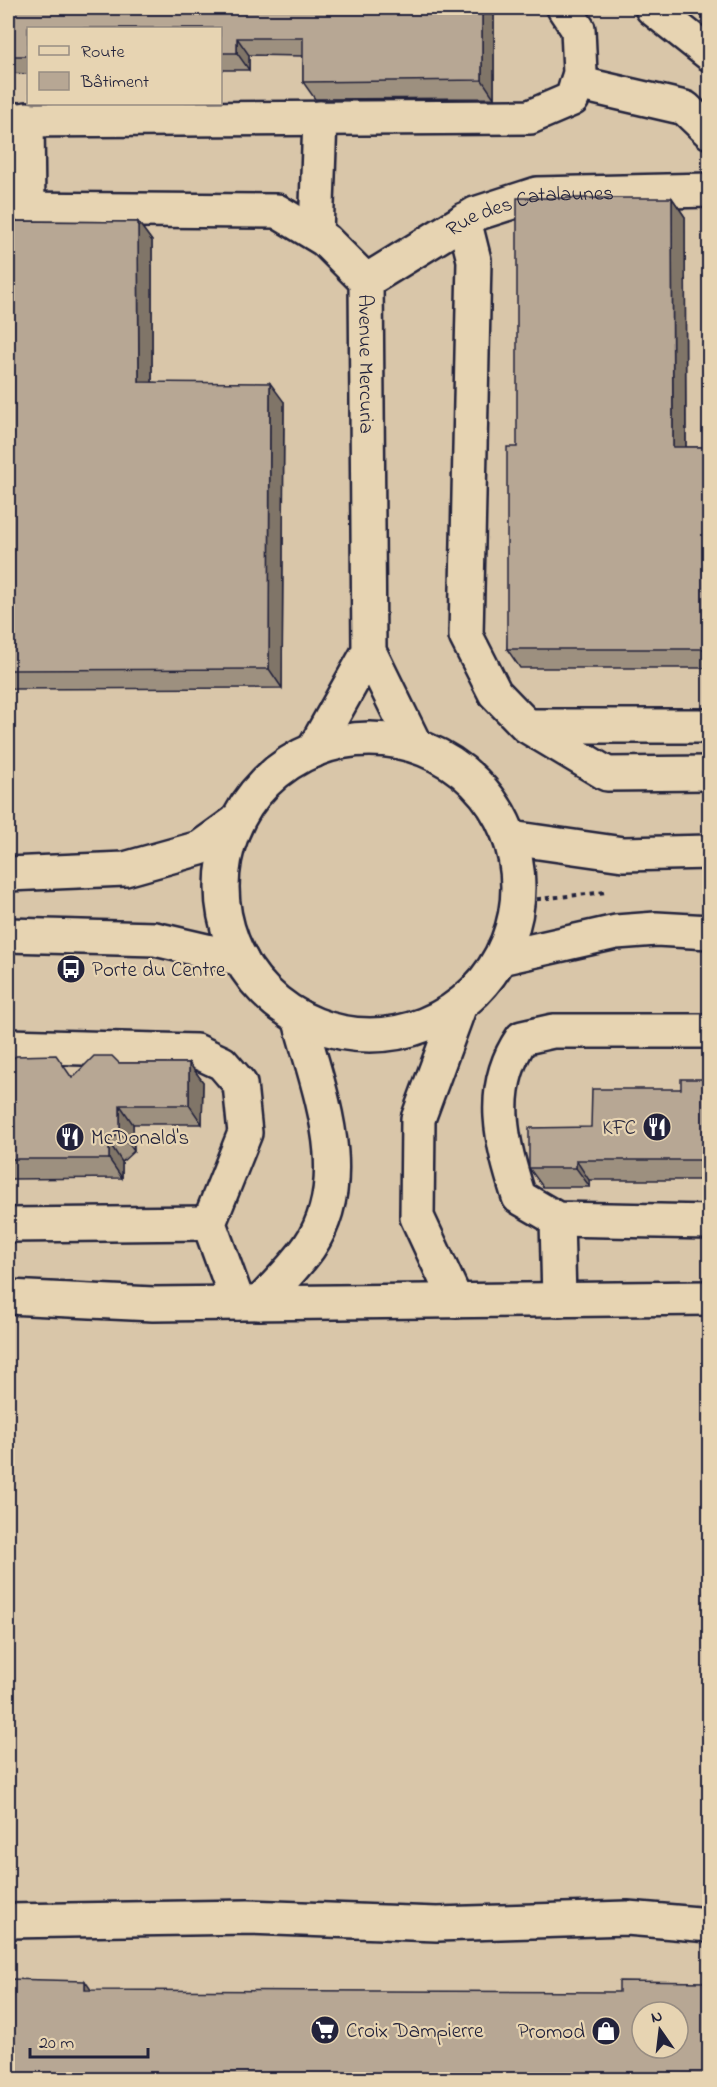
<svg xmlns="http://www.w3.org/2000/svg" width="717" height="2087" viewBox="0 0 717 2087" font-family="'Indie Flower',sans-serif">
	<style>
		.built { fill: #d9c6a9; fill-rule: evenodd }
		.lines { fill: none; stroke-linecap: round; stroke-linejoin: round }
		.minor-casing { stroke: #22223b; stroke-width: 38 }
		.major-casing { stroke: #22223b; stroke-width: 38 }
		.path { stroke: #22223b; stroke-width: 4; stroke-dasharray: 4.5 4.5; stroke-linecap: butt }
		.minor { stroke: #e7d4b2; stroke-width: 33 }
		.major { stroke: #e7d4b2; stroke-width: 33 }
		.wall { fill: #9d907f; stroke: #22223b; stroke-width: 1.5 }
		.shaded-wall { fill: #807568; stroke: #22223b; stroke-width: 1.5 }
		.building { fill: #b7a794; stroke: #22223b; stroke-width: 1.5; fill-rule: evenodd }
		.labels { text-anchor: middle; stroke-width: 4.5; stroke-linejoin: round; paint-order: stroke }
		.street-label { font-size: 21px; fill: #22223b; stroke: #e7d4b2 }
		.poi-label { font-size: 21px; fill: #22223b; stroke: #e7d4b2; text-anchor: start }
	</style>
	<rect width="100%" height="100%" fill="#e7d4b2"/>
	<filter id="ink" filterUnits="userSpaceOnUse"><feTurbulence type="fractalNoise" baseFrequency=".0167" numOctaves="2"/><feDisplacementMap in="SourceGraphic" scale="12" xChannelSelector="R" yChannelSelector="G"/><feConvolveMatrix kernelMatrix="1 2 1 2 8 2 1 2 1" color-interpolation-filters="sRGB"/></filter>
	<g filter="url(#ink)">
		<path class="built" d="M8,8H709V2079L8,2080ZM28,28H220V104H28ZM642,2012H678V2048H642Z"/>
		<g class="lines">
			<g class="minor-casing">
				<g id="minor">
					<path d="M652,8L710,54"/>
					<path d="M577,83L685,108L710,132"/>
					<path d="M27,119L28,209"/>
					<path d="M8,120L530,117L572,99L580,73L578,29L564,8"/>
					<path id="s1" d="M8,209L277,211L325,240L366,281L369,651L415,745"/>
					<path d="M464,220L474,260L466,636L495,693L527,726L607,774L710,773"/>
					<path d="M316,234L320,118"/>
					<path id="s2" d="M366,281L475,214L537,194L710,190"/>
					<path d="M528,726H710"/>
					<path d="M313,751L369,651"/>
					<path d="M710,1031H553L522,1038C487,1089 502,1143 519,1197L557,1219L710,1222"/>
					<path d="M8,1046L196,1051L222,1063L240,1084L245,1133L209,1223L238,1303"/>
					<path d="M557,1219L559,1300"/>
					<path d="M8,1225L209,1223"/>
					<path d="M8,1297L153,1304L710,1298"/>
					<path d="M456,1301L417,1217L418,1119L460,1005"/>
					<path d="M260,1303C276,1285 295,1267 309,1247C356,1178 318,1089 299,1017"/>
					<path d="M8,1921L248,1917L437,1924L627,1918L710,1925"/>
				</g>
			</g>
			<g class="major-casing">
				<g id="major">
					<circle cx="370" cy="887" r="148"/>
					<path d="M511,838L623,854L710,852"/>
					<path d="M8,874L125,869L200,848L236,822"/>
					<path d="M8,935L155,939L241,959"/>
					<path d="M501,958L616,932L656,929L710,932"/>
				</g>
			</g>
			<path class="path" d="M519,901L607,892"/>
			<use href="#minor" class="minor"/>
			<use href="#major" class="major"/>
		</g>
		<g class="wall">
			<path d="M8,8H494V98L315,99L303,82V56L249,55V70H220V28H28V74L8,73Z"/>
			<path d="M672,198L685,217L686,447H710V668H520L507,649L517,447Z"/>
			<path d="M8,221L138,222L152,241V382L284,402L282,688L8,689Z"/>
			<path d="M8,1063L72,1078L119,1063H189L203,1082L202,1124H133L134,1151L122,1162V1178L8,1179Z"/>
			<path d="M710,1079V1180H589L590,1187H543L529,1168L591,1127L681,1089Z"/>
		</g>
		<g class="shaded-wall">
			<path d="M482,8H494V98L482,80Z"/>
			<path d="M237,38L249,55V70L237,53Z"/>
			<path d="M672,198L685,217L686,466L673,447Z"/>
			<path d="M138,222L152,241V401L139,382Z"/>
			<path d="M270,383L284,402L282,688L269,669Z"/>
			<path d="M189,1063L203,1082L202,1124L189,1105Z"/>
			<path d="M120,1105L133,1124L134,1151L120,1132Z"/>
			<path d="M109,1142L122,1162V1178L109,1159Z"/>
			<path d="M576,1160L589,1180L590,1187L576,1168Z"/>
			<path d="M85,1981L96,1997L85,1990Z"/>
		</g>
		<g class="building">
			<path d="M8,8H482V80L303,82V38H237V53H220V28H28V56H8Z"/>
			<path d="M517,198H672L673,447H710V649H507V447H517Z"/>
			<path d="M8,221L138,222L139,382L270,383L269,669L8,670Z"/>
			<path d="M56,1055L72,1078L94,1056H112L119,1063H189V1105H120V1132L109,1142V1159H8V1063L16,1056Z"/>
			<path d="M681,1079H710V1160H576V1168H529V1128L591,1127L592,1089H681Z"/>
			<path d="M8,1979L85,1981V1990L619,1992V1981L710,1982V2079H8ZM642,2012H678V2048H642Z"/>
		</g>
	</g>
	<defs>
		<g id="bus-disc" transform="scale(1.5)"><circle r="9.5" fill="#22223b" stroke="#e7d4b2"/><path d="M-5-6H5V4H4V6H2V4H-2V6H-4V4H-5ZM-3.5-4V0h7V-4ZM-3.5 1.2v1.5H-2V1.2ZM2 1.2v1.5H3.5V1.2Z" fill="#fff"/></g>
		<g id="restaurant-disc" transform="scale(1.5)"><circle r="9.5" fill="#22223b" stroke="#e7d4b2"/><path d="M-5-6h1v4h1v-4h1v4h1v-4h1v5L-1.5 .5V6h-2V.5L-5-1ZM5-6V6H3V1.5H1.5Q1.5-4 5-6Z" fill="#fff"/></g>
		<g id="supermarket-disc" transform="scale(1.5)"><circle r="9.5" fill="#22223b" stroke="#e7d4b2"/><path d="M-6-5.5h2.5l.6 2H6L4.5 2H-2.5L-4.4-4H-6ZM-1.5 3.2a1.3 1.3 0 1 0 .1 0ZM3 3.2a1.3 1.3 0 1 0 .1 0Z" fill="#fff"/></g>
		<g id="shop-disc" transform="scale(1.5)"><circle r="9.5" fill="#22223b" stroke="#e7d4b2"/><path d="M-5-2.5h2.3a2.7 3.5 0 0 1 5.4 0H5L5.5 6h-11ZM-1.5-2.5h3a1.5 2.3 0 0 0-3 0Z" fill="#fff"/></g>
	</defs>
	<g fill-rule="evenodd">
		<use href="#bus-disc" x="71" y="969"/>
		<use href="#restaurant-disc" x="657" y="1127"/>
		<use href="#restaurant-disc" x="70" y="1137"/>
		<use href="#supermarket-disc" x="325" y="2030"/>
		<use href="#shop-disc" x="606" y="2031"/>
	</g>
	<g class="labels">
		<g class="street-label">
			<text dy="7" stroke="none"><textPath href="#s2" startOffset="183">Rue des Catalaunes</textPath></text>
			<text dy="7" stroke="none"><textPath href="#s1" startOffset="466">Avenue Mercuria</textPath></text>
		</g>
		<g class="poi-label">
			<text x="92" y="976">Porte du Centre</text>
			<text x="636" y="1134" text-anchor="end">KFC</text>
			<text x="91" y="1144">McDonald's</text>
			<text x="346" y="2037">Croix Dampierre</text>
			<text x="585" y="2038" text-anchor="end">Promod</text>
		</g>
	</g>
	<rect width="717" height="2087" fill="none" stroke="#e7d4b2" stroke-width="30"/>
	<rect x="15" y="15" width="687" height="2057" fill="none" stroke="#22223b" stroke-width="2" filter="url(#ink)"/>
	<rect x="27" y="27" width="195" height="78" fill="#e7d4b2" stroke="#988d82" stroke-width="1.5"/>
	<rect x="39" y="46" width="30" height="9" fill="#e7d4b2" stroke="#988d82" stroke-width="1.5"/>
	<text x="81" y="57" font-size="18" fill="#22223b">Route</text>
	<rect x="39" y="72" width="30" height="18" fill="#b7a794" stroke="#988d82" stroke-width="1.5"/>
	<text x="81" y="87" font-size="18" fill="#22223b">Bâtiment</text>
	<g transform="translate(660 2030) rotate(346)"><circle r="28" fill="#e7d4b2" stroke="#988d82" stroke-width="1.5"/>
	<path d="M0-4.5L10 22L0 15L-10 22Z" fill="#22223b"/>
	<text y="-9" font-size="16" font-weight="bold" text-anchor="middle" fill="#22223b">N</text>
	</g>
	<path d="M30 2048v9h118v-9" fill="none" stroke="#22223b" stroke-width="3"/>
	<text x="39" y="2048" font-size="18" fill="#22223b" stroke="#e7d4b2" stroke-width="4.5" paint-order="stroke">20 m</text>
</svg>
